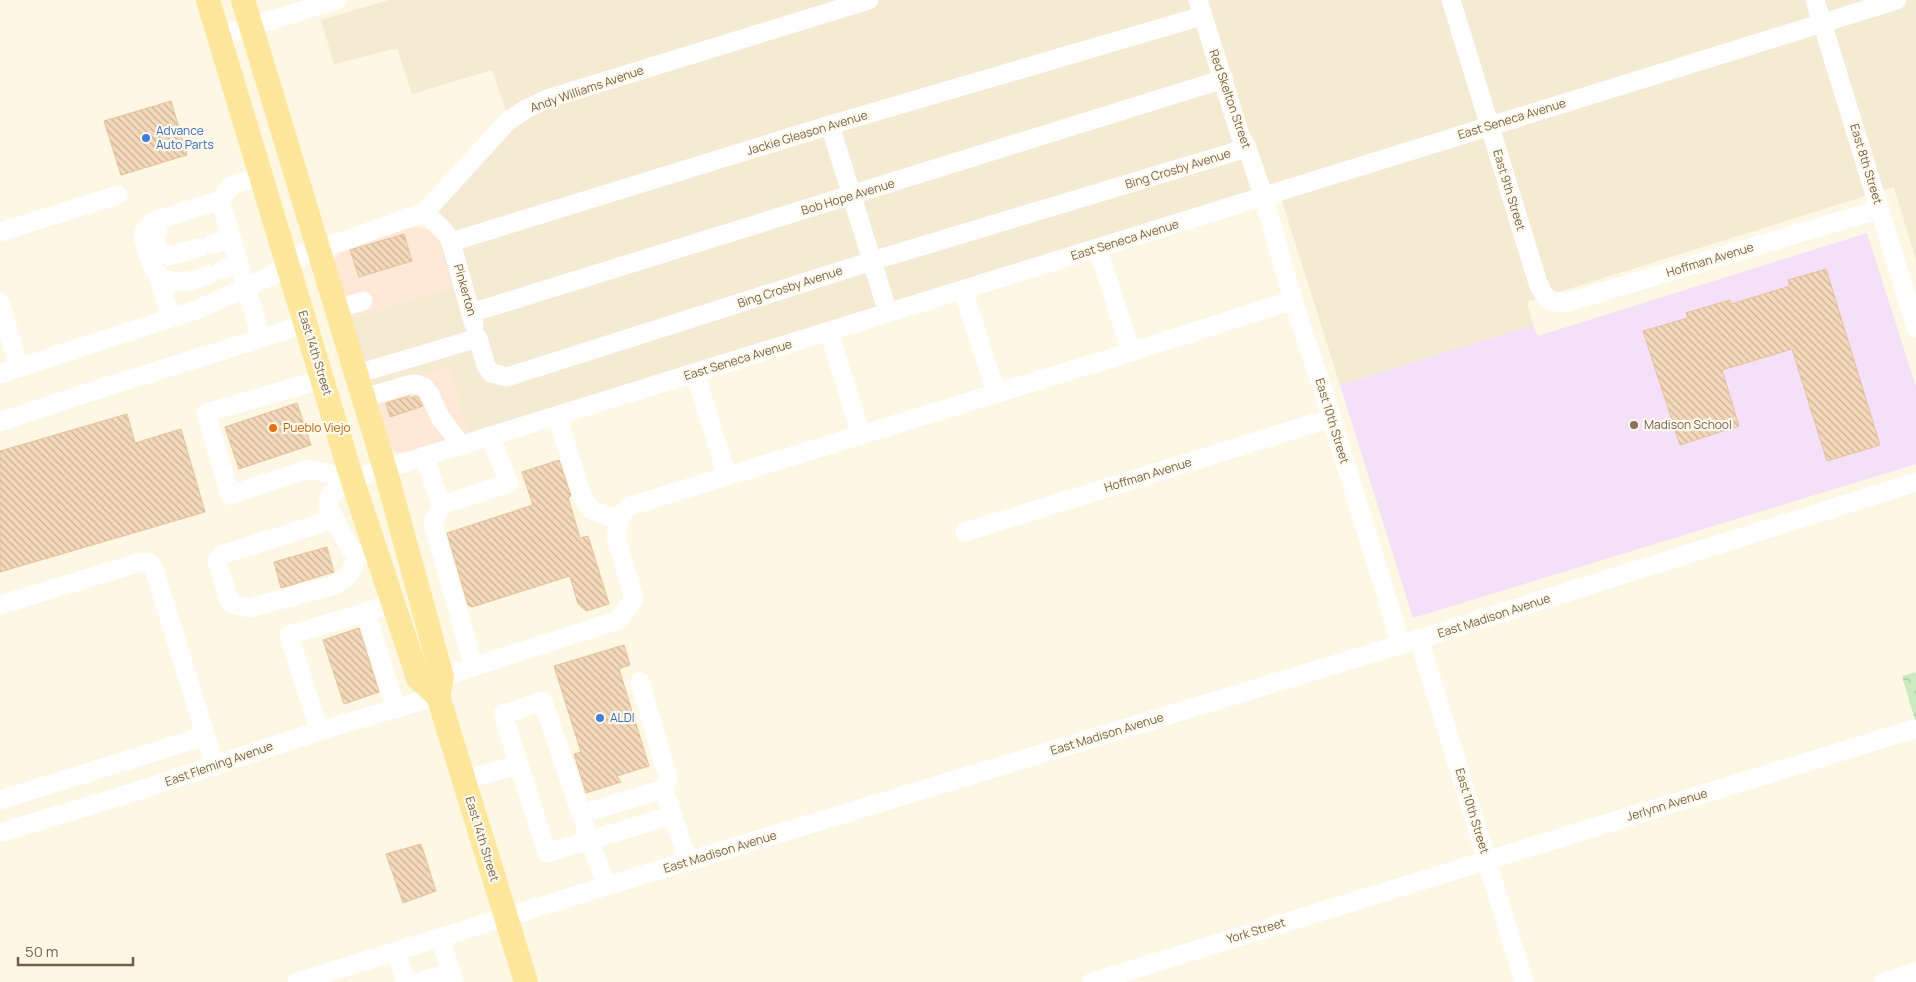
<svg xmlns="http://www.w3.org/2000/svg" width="1916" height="982" viewBox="0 0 1916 982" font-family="Manrope,sans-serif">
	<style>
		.residential { fill: #f5ead2 }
		.commercial { fill: #fee8d7 }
		.education { fill: #f4e0f9 }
		.forest { fill: url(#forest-crowns) }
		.building { fill: url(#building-back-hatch); stroke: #e7c29a }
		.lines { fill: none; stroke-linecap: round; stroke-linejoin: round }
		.minor { stroke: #fff; stroke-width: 19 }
		.major { stroke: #fee79a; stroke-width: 24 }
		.shop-dot { fill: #3f7fe0; stroke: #fffaeb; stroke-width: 2 }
		.education-dot { fill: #8d6e63; stroke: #fffaeb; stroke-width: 2 }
		.food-dot { fill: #e8710a; stroke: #fffaeb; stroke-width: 2 }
		.labels { text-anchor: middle; stroke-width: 4.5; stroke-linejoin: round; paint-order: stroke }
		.street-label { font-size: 12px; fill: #765f48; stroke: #fffaeb }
		.shop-label { font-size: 12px; fill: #366cbe; stroke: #fffaeb; text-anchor: start }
		.education-label { font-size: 12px; fill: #785e54; stroke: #fffaeb; text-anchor: start }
		.food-label { font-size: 12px; fill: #c56008; stroke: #fffaeb; text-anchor: start }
	</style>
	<defs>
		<pattern id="forest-crowns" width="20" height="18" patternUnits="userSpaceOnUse" patternTransform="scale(1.25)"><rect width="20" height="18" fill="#cdebc2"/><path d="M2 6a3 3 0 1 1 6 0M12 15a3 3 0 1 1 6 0" fill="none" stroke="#abc2a0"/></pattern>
		<pattern id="building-back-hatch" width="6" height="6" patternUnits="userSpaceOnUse" patternTransform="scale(1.25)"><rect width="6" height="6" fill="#f3d9ba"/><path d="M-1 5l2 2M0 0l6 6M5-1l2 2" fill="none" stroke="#c9b399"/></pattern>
	</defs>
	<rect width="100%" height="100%" fill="#fdf7e4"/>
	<path class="residential" d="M389,0H1916V260L1894,187L1527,302L1533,325L1340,385L1277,185L469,434L370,390L349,319L452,288L425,200L506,111L492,70L412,94L397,48L334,64L321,20Z"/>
	<g class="commercial">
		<path d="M420,227L430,231L437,239L453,288L349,319L334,261L338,252L346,247L409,228Z"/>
		<path d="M449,367L469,434L406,453L394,451L390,448L370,390Z"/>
	</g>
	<path class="education" d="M1867,233L1916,387V464L1413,618L1340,385L1533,325L1538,336Z"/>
	<path class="forest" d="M1916,672V724L1902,676Z"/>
	<g class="building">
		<path d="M171,101L187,155L121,175L104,121Z"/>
		<path d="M404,234L412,261L359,277L350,250Z"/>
		<path d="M1826,269L1880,445L1827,461L1792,349L1722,370L1739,426L1680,445L1643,331L1688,318L1686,313L1730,300L1731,304L1790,286L1788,280Z"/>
		<path d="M409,396L411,398L417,396L423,406L390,417L386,403Z"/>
		<path d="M297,403L311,445L239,469L225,427Z"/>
		<path d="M127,414L135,443L181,429L205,512L0,572V451Z"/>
		<path d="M559,460L571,496L568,497L580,538L588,536L609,604L586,611L578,604L570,576L472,607L468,605L447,533L533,505L522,472Z"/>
		<path d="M327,547L334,572L281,588L274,562Z"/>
		<path d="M359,628L379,692L344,704L323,640Z"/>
		<path d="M624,645L630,665L619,669L649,766L617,776L621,782L586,793L574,754L581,752L554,666Z"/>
		<path d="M421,844L436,891L403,903L386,854Z"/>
	</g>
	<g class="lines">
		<g class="minor">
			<path d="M1198,0L1240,135L1247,148L1264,198L1293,300L1325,397L1401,644"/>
			<path d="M1451,0L1537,280C1543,297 1547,302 1565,303L1880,209"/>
			<path d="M1815,0L1916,328"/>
			<path d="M219,36L337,0"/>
			<path d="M830,125L888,313"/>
			<path d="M220,200L261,338"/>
			<path d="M425,212L446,233L451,242L830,125L1202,16"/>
			<path d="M158,231L155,241L158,251L169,256L199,248"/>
			<path d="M0,232L118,195"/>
			<path d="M451,242L474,325"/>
			<path d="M212,244L232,239"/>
			<path d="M1098,249L1131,352"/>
			<path d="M222,270L239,264"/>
			<path d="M158,275L171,318"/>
			<path d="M208,275C190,282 163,289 153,267C148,258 146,246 143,237L144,232L152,222L220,200L232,185L261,176"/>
			<path d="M963,290L996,393"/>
			<path d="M0,302L19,368"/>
			<path d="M337,309L363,301"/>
			<path d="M471,313L1224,79"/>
			<path d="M829,332L861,435"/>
			<path d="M695,373L727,476"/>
			<path d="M0,374L201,308L273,275L287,261L425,212L508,121L526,109L547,99L869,0"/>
			<path d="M357,374L478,338L486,366L491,373L507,377L872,261L1247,148"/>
			<path d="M323,379L206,413L230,495L309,469L352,479"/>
			<path d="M364,398L407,385L416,384L424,387L429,393L440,417L461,445"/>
			<path d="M557,416L583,498L591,509L619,521"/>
			<path d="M0,422L71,398L306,324"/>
			<path d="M424,456L441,505L433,524L474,667"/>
			<path d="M441,505L509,483L490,436"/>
			<path d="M335,519L221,555L217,561L230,603L249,608L335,585C351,575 353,571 357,553"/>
			<path d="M965,532L1331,418"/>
			<path d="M377,550L366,554L357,553L350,549L328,506L330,495L352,479L1897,0"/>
			<path d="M394,603L366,612L396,709"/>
			<path d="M0,605L141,562L150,563L154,569L215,766"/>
			<path d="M1419,639L1524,982"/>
			<path d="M442,677L618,620L634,599L616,537L620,516L630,506L1131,352L1293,300"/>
			<path d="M640,682L668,777L664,789"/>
			<path d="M319,731L289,635L366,612"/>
			<path d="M464,780L518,765"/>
			<path d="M0,800L205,736"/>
			<path d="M581,814L543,701L503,714L547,853L673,815"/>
			<path d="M0,833L131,793L319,731L438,696"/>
			<path d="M606,886L581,814L664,789L688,861"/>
			<path d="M440,937L454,982"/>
			<path d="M396,951L406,982"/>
			<path d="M297,982L606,886L1419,639L1916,482"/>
			<path d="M418,982L451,972"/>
			<path d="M1092,982L1914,729"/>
			<path d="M1884,982L1916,972"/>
		</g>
		<g class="major">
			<path d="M208,0L352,479L418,678L438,696"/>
			<path d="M243,0L385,469L442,677L438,696L526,982"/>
		</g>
	</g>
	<g class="shop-dot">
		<circle cx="146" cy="138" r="5"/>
		<circle cx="600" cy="718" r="5"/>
	</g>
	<circle class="education-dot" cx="1634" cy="425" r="5"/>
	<circle class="food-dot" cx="273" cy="428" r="5"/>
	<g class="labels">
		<g class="street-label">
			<text transform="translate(587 89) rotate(-19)" y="4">Andy Williams Avenue</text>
			<text transform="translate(1230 99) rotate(71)" y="4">Red Skelton Street</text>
			<text transform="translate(1512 119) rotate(-17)" y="4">East Seneca Avenue</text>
			<text transform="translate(807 133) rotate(-17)" y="4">Jackie Gleason Avenue</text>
			<text transform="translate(1866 164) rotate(73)" y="4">East 8th Street</text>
			<text transform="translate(1178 169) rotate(-17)" y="4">Bing Crosby Avenue</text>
			<text transform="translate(1509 190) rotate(73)" y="4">East 9th Street</text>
			<text transform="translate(848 197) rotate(-17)" y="4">Bob Hope Avenue</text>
			<text transform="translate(1125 240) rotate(-17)" y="4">East Seneca Avenue</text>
			<text transform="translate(1710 260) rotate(-17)" y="4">Hoffman Avenue</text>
			<text transform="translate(790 287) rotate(-18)" y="4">Bing Crosby Avenue</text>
			<text transform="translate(465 290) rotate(74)" y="4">Pinkerton</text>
			<text transform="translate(315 353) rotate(73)" y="4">East 14th Street</text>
			<text transform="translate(738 360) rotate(-17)" y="4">East Seneca Avenue</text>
			<text transform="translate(1332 421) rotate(73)" y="4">East 10th Street</text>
			<text transform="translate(1148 475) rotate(-17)" y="4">Hoffman Avenue</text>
			<text transform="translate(1494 616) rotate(-18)" y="4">East Madison Avenue</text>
			<text transform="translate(1107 734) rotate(-17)" y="4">East Madison Avenue</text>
			<text transform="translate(219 764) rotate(-19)" y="4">East Fleming Avenue</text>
			<text transform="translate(1667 805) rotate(-17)" y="4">Jerlynn Avenue</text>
			<text transform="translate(1472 811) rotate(73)" y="4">East 10th Street</text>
			<text transform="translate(482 839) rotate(73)" y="4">East 14th Street</text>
			<text transform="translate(720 852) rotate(-17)" y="4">East Madison Avenue</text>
			<text transform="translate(1256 931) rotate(-17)" y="4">York Street</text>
		</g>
		<g class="shop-label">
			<text x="156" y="135">Advance<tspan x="156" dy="14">Auto Parts</tspan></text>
			<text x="610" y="722">ALDI</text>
		</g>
		<g class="education-label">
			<text x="1644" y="429">Madison School</text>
		</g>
		<g class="food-label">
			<text x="283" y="432">Pueblo Viejo</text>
		</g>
	</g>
	<path d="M18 957v8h115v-8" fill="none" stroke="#765f48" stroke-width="2.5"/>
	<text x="25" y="957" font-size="15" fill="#765f48" stroke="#fffaeb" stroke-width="4" paint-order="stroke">50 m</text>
</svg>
